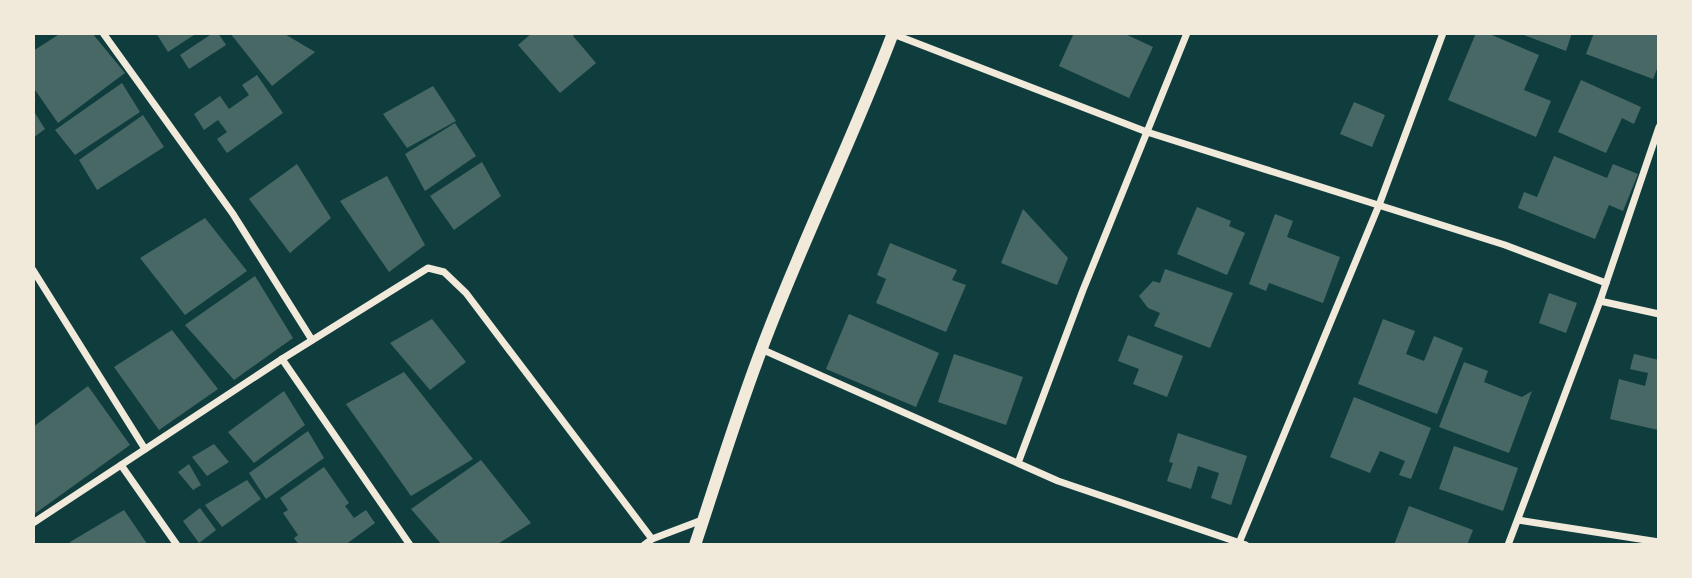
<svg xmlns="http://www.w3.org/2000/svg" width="1692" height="578" viewBox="0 0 1692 578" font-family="Barlow,sans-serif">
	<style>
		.building { fill: #486865 }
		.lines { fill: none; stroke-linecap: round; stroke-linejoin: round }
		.minor { stroke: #f1e9da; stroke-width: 7 }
		.tertiary { stroke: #f1e9da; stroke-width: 12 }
	</style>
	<rect width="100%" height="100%" fill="#0f3d3e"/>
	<g class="building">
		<path d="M61,33H92L125,73L58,123L33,87V51Z"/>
		<path d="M156,33H197L168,52Z"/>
		<path d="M213,33H218L226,45L189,69L180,55Z"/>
		<path d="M230,33H283L315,52L272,86Z"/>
		<path d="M532,33H575L573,36L596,63L560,93L518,45Z"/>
		<path d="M1074,33H1123L1153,47L1129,98L1059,66Z"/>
		<path d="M1476,33H1487L1539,55L1524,90L1551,101L1536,137L1448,100Z"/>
		<path d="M1519,33H1572L1566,51Z"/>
		<path d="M1594,33H1659V64L1653,79L1586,54Z"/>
		<path d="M257,75L283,113L227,153L217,139L227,132L218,120L204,130L194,114L220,96L229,109L249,95L242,85Z"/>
		<path d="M1581,80L1641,107L1634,124L1622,118L1606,153L1558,132Z"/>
		<path d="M122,83L140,112L75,155L55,130Z"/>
		<path d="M433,86L456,121L407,148L383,114Z"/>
		<path d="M1354,102L1385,115L1372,147L1340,134Z"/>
		<path d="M33,110L45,129L33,138Z"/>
		<path d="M143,115L164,147L97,190L79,160Z"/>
		<path d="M455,123L476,156L425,191L405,154Z"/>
		<path d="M1554,156L1607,178L1613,164L1638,174L1623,211L1609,205L1595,239L1518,208L1524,192L1537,197Z"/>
		<path d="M482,162L501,196L454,230L430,196Z"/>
		<path d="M297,164L331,218L290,253L249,199Z"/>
		<path d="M387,176L425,245L389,272L340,201Z"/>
		<path d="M1197,207L1231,221L1229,226L1245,233L1227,275L1177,254Z"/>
		<path d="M1023,209L1068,258L1057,285L1001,263Z"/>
		<path d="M1275,214L1293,221L1287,237L1340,257L1323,303L1269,283L1266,291L1249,284Z"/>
		<path d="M205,218L247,271L185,315L140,258Z"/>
		<path d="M890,243L957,270L952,280L966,285L946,332L876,303L886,279L877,275Z"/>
		<path d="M1165,269L1233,293L1210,348L1154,326L1160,313L1148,308L1139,296L1153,281L1160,283Z"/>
		<path d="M255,276L293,338L234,380L185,325Z"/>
		<path d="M1549,293L1577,303L1566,333L1539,323Z"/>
		<path d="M849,314L939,353L916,407L826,369Z"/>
		<path d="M432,319L466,362L430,390L390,343Z"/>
		<path d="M1383,319L1415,331L1406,354L1424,361L1434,336L1463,348L1437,414L1358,384Z"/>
		<path d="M172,330L218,389L159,430L114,367Z"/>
		<path d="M1128,335L1183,356L1167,397L1133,384L1139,369L1118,361Z"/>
		<path d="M954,354L1023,377L1006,425L938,402Z"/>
		<path d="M1634,354L1659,360L1658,430L1610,419L1619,379L1645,386L1648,373L1630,369Z"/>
		<path d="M1464,362L1488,371L1484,382L1522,397L1532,391L1509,453L1439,427Z"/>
		<path d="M404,372L473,459L411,496L346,404Z"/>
		<path d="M88,386L130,445L33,515V427Z"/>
		<path d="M284,391L305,425L254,463L228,432Z"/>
		<path d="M1354,397L1431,428L1411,479L1399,475L1405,461L1380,451L1370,473L1330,457Z"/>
		<path d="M308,431L324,458L266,499L249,473Z"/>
		<path d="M1178,433L1247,456L1231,505L1211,498L1219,473L1198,466L1191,489L1167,481L1173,463L1169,462Z"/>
		<path d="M214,444L229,462L207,476L192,457Z"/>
		<path d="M1454,446L1518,468L1503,511L1439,489Z"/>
		<path d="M481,460L531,523L496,545H442L411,509Z"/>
		<path d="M189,464L201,485L193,490L178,472Z"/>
		<path d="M324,467L349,503L345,506L354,518L366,510L375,523L345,545H299L294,538L298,535L283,513L288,510L280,498Z"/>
		<path d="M247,480L261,499L222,527L205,505Z"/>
		<path d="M1409,506L1473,530L1467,545H1394Z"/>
		<path d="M200,508L216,530L199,543L183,521Z"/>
		<path d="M124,510L148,545H72L70,542Z"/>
	</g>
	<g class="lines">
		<g class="minor">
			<path d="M103,33L233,214L312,340"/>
			<path d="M893,34L1147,132L1505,245L1606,283"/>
			<path d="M33,270L145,449"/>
			<path d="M1600,301L1659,314"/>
			<path d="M761,349L1058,481L1246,545"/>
			<path d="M282,359L410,545"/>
			<path d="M1018,463L1083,290L1187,33"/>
			<path d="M121,465L177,545"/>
			<path d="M1518,520L1659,542"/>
			<path d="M33,523L282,359L428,268L444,272L466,293L652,539"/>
			<path d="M1239,543L1379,205L1443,33"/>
			<path d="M644,545L652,539L702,520"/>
			<path d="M1508,545L1600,301L1659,127"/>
		</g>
		<path class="tertiary" d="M695,545C717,479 737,413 762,348C802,241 853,139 893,33"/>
	</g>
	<rect width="1692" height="578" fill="none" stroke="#f1e9da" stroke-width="70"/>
</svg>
